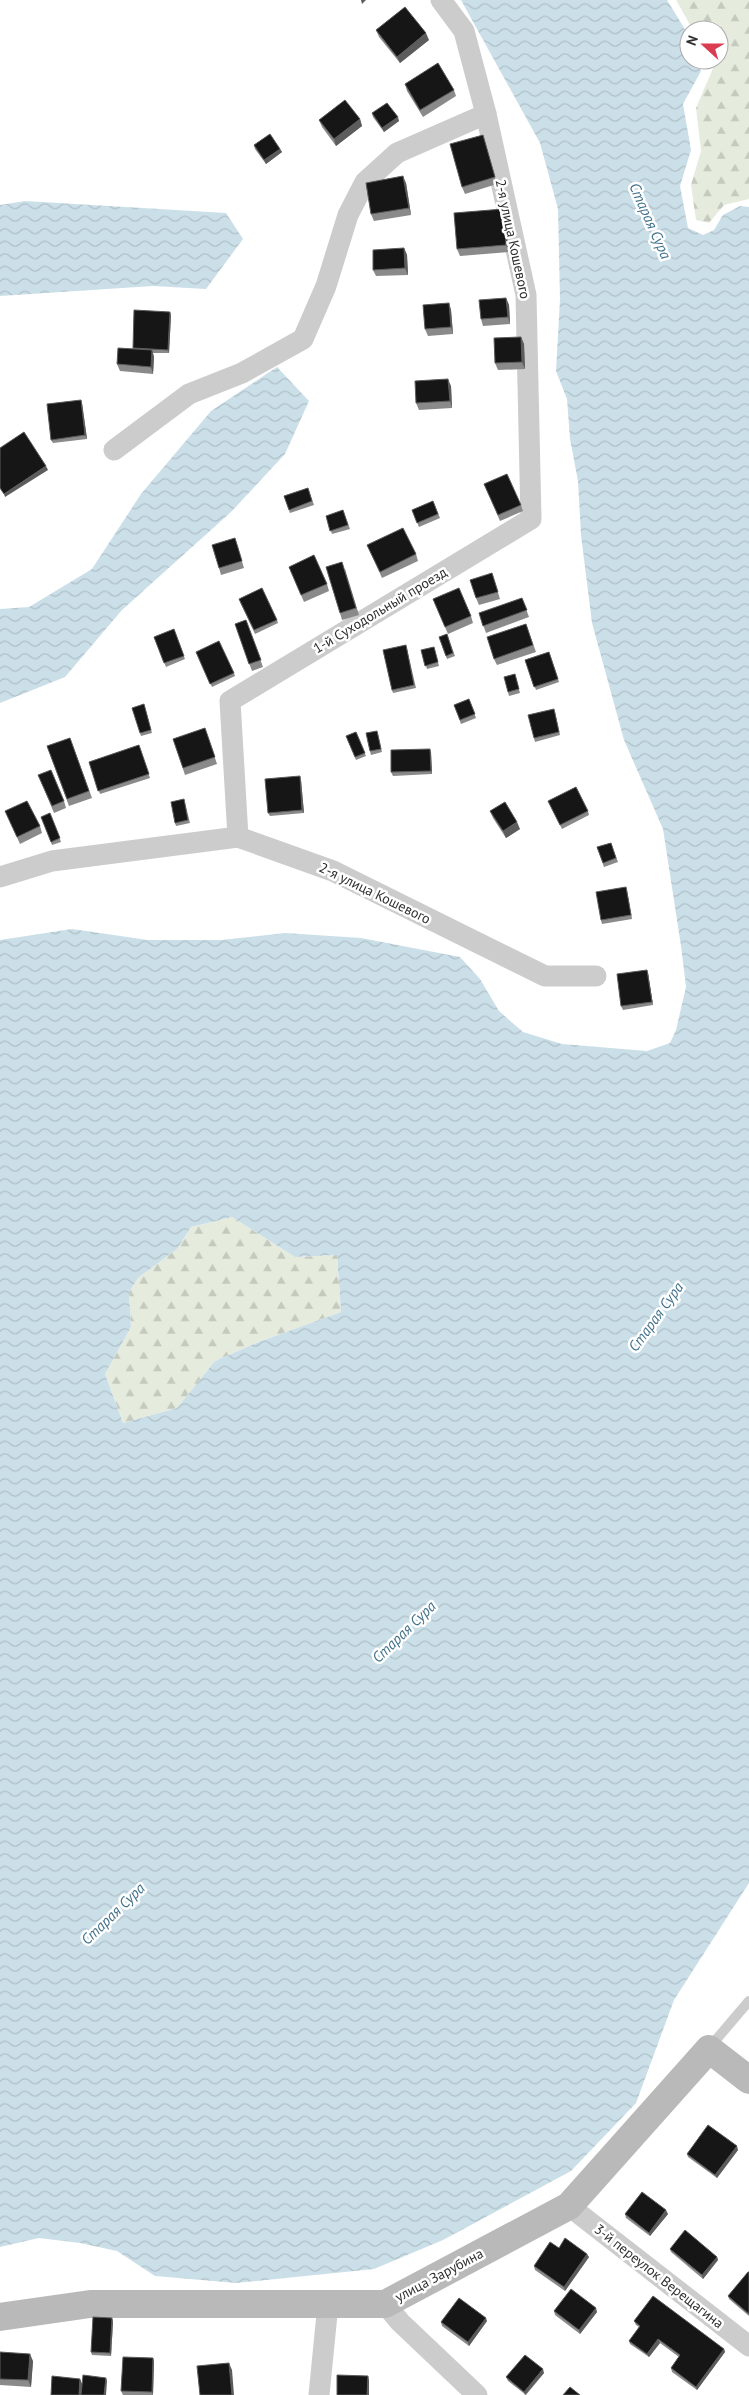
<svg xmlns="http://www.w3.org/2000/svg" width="749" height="2395" viewBox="0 0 749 2395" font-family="'PT Sans',sans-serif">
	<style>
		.forest { fill: url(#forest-firs) }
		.water { fill: url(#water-waves); fill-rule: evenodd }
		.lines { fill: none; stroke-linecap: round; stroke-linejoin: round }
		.lane { stroke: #ccc; stroke-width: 10 }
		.street { stroke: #ccc; stroke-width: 21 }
		.secondary { stroke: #b9b9b9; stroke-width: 28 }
		.wall { fill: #8a8a8a }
		.shaded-wall { fill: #5c5c5c }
		.building { fill: #161616; stroke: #5c5c5c }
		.labels { text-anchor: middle; stroke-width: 5; stroke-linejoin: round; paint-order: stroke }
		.street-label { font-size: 14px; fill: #2f2f2f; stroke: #fff }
		.water-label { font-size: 15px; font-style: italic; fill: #42728b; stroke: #fff }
	</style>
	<defs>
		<pattern id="forest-firs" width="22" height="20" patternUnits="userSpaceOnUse" patternTransform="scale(1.25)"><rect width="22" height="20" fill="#e5ebdd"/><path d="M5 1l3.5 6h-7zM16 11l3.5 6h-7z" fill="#c5cabe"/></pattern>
		<pattern id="water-waves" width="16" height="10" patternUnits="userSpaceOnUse" patternTransform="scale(1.25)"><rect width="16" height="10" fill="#cbdfe9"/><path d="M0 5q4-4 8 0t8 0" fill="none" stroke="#afc0c8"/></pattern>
	</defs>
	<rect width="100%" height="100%" fill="#fff"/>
	<g class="forest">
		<path d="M676,0H749V199L724,205L709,223L696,220L691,185L701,151L696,108L714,66L711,60H719V30H693Z"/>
		<path d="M232,1217L295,1257L337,1255L341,1312L256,1343L215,1361L177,1408L123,1423L105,1374L131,1327L129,1292L138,1278L177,1249L191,1227Z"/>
	</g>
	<g class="water">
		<path d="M461,0H667L689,36V60H698L701,71L683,104L691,150L680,186L688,228L703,235L714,230L723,215L740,206L749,207V1883L674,2000L636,2103L571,2171L443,2240L374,2269L236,2283L155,2276L117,2251L80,2243L39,2238L0,2247V940L72,929L148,940H221L285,933L361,938L460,957L480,979L499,1011L523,1032L562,1044L647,1051L670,1043L676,1030L686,987L681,946L663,829L624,740L592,623L581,535L578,481L570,439L567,399L556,371L560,299L558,209L540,143ZM232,1217L295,1257L337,1255L341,1312L256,1343L215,1361L177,1408L123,1423L105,1374L131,1327L129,1292L138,1278L177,1249L191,1227Z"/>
		<path d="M25,201L226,213L243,239L206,289L153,286L0,296V205Z"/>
		<path d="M277,367L309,401L285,454L231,512L122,610L65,677L0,703V609L29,607L92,569L141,494L211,411Z"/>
	</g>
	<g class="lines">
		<path class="lane" d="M709,2048L749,2001"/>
		<g class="street">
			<path d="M114,450L189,394L242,373L303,339L326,286L348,215L365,182L397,153L486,114"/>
			<path d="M238,837L230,701L531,519L526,295L486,114L464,31L441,0"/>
			<path d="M0,877L52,861L238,837L333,871L545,976H596"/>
			<path d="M569,2206L749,2346"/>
			<path d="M385,2304L400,2322L477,2395"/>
			<path d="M319,2395L328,2304"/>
		</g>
		<path class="secondary" d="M0,2317L90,2304H385L569,2206L709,2049L749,2080"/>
	</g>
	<g class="wall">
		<path d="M376,30L429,40L400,63L379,37Z"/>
		<path d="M405,84L454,90L456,96L423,117L407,91Z"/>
		<path d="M372,113L399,121L384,132L373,117Z"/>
		<path d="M360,119L362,126L336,146L322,127L319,120Z"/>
		<path d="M483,135L497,184L465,194L462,187Z"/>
		<path d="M254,145L280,149L282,152L266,164L255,149Z"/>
		<path d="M406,183L411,215L374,221L371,214Z"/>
		<path d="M506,216L509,252L460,256L457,249Z"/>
		<path d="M404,248L407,255L408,275L376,276L373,270Z"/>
		<path d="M506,298L509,305L510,324L483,326L481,319Z"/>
		<path d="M449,303L451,310L453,334L428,336L425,329Z"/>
		<path d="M170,312L171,316L169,353H153L154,357L153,374L120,371L117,364Z"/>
		<path d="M521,337L524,344L525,369L498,370L495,363Z"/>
		<path d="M451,386L452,408L419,410L416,403Z"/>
		<path d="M81,400L82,403L87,439L53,443L51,440Z"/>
		<path d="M484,484L521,505L523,511L500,521Z"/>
		<path d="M308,488L314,505L290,513L284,496Z"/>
		<path d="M433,501L440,518L419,527L412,510Z"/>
		<path d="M343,510L350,529L332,534L326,516Z"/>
		<path d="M237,545L244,568L221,575L219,568Z"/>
		<path d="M367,545L416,554L418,561L382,578Z"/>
		<path d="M289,567L327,584L329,591L304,602Z"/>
		<path d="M345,569L359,615L342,620L340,613Z"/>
		<path d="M492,573L500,599L479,605L476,598Z"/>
		<path d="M522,598L529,617L486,633L479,613Z"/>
		<path d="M433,599L471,616L473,623L448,634Z"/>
		<path d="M240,602L277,620L278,623L255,634Z"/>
		<path d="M246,620L263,667L252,671L235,624Z"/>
		<path d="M526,624L536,652L497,665L494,659Z"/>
		<path d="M174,629L185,659L166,667L154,637Z"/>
		<path d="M447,634L455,656L447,659L439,637Z"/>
		<path d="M434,647L439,666L427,669L421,650Z"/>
		<path d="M407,649L416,688L393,693L392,690Z"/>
		<path d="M196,652L234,673L235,676L212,687Z"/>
		<path d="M549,652L559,682L536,690L525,660Z"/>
		<path d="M516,678L520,693L509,696L508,692Z"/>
		<path d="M469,699L476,718L461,724L454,705Z"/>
		<path d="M144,704L152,733L141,736L132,708Z"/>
		<path d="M555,712L560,735L535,742L534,738Z"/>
		<path d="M205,728L217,764L185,775L173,739Z"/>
		<path d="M356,732L366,756L356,760L346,736Z"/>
		<path d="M378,734L382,752L371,755L370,751Z"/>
		<path d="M70,738L92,798L69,806L47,746Z"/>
		<path d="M139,745L150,778L100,794L89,762Z"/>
		<path d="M431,752L432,774L393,776L391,772Z"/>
		<path d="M301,780L304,813L270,816L268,813Z"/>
		<path d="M41,782L64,801L66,808L54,813Z"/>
		<path d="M184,799L190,823L176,826L175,823Z"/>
		<path d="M548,801L588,811L589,815L562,829Z"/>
		<path d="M5,811L40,826L42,833L20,844Z"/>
		<path d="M490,811L520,829L506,838L493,818Z"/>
		<path d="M50,813L61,842L52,845L41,817Z"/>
		<path d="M611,843L618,862L604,867L597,847Z"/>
		<path d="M626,887L632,919L602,924L601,920Z"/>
		<path d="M647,970L648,973L653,1005L623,1010L621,1006Z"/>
		<path d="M738,2150L717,2178L688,2157L687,2154Z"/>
		<path d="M625,2214H668L650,2236L626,2218Z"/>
		<path d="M559,2248L589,2257L565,2291L535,2270L534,2266Z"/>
		<path d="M670,2249L717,2257L718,2260L703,2279L671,2252Z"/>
		<path d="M749,2272V2316L729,2299L728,2296Z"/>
		<path d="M554,2311L597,2312L580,2334L555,2315Z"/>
		<path d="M112,2318L113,2322L111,2356L92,2355L91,2352Z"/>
		<path d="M487,2321L469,2346L442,2326L441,2322Z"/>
		<path d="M634,2321L724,2349L725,2352L697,2390L672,2372L671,2368L679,2357L660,2343L649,2357L630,2344L629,2341L639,2327L636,2325Z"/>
		<path d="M0,2352L33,2361L31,2387L0,2385Z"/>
		<path d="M153,2358L154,2362L153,2395H123L121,2391Z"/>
		<path d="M544,2373L526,2395L508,2381L506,2377Z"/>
	</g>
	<g class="shaded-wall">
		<path d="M361,0H366L362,4Z"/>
		<path d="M426,33L429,40L400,63L397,57Z"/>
		<path d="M398,117L399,121L384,132L382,128Z"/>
		<path d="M360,119L362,126L336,146L334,139Z"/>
		<path d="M280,149L282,152L266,164L264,160Z"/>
		<path d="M403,176L406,183L411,215L409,208Z"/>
		<path d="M503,209L506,216L509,252L506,245Z"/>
		<path d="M404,248L407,255L408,275L405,268Z"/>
		<path d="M506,298L509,305L510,324L508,317Z"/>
		<path d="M449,303L451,310L453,334L451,327Z"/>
		<path d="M170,312L171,316L169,353L168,350Z"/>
		<path d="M521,337L524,344L525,369L522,362Z"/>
		<path d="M152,350L154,357L153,374L151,367Z"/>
		<path d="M448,379L451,386L452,408L450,401Z"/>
		<path d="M81,400L82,403L87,439L85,435Z"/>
		<path d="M46,466L48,470L5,497L4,494Z"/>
		<path d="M430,749L431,752L432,774L431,771Z"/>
		<path d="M300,776L301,780L304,813L302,810Z"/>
		<path d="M517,822L520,829L506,838L503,831Z"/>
		<path d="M626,887L627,890L632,919L631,915Z"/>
		<path d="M647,970L648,973L653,1005L652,1002Z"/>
		<path d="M737,2146L738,2150L717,2178L715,2175Z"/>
		<path d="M666,2210L668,2214L650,2236L649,2233Z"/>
		<path d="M587,2254L589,2257L565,2291L564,2287Z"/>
		<path d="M717,2257L718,2260L703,2279L702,2275Z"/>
		<path d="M596,2308L597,2312L580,2334L579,2330Z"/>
		<path d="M112,2318L113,2322L111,2356L110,2353Z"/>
		<path d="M486,2318L487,2321L469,2346L468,2342Z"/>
		<path d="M658,2339L660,2343L649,2357L647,2354Z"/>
		<path d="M724,2349L725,2352L697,2390L696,2387Z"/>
		<path d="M30,2354L33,2361L31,2387L28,2380Z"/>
		<path d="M153,2358L154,2362L153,2395L152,2392Z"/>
		<path d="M229,2363L232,2370L234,2395H232Z"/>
		<path d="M543,2369L544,2373L525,2395L524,2392Z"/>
		<path d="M368,2376L369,2380V2395H367Z"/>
		<path d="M106,2378L107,2381L106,2395H104Z"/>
		<path d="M80,2379L83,2386L82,2395H79Z"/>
	</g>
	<g class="building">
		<path d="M405,7L426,33L397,57L376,30Z"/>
		<path d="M438,63L454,90L420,110L405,84Z"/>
		<path d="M345,100L360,119L334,139L319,120Z"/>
		<path d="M387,103L398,117L382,128L372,113Z"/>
		<path d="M270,134L280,149L264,160L254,145Z"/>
		<path d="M483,135L495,177L462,187L450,144Z"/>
		<path d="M403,176L409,208L371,214L366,183Z"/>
		<path d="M503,209L506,245L457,249L454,213Z"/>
		<path d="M404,248L405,268L373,270V250Z"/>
		<path d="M506,298L508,317L481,319L479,300Z"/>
		<path d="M449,303L451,327L425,329L423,305Z"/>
		<path d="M134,310L170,312L168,350L133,348Z"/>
		<path d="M521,337L522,362L495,363L494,338Z"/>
		<path d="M118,348L152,350L151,367L117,364Z"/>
		<path d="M448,379L450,401L416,403L415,381Z"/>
		<path d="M81,400L85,435L51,440L47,404Z"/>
		<path d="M24,432L46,466L4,494L0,488V448Z"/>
		<path d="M507,474L521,505L498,515L484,484Z"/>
		<path d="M308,488L312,501L289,510L284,496Z"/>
		<path d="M433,501L438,514L417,523L412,510Z"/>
		<path d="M343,510L348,525L330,531L326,516Z"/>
		<path d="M403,528L416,554L380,572L367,545Z"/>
		<path d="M235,538L242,561L219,568L212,545Z"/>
		<path d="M314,555L327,584L301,595L289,567Z"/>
		<path d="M342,562L356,608L340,613L326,567Z"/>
		<path d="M492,573L498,592L476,598L470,580Z"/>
		<path d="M262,588L277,620L254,630L239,599Z"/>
		<path d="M459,588L471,616L445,627L433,599Z"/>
		<path d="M522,598L527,610L483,626L479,613Z"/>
		<path d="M246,620L261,660L249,664L235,624Z"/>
		<path d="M526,624L533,645L494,659L487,637Z"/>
		<path d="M174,629L184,656L164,663L154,637Z"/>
		<path d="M447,634L453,653L446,656L439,637Z"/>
		<path d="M219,641L234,673L210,684L196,652Z"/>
		<path d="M406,645L414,685L392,690L383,650Z"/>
		<path d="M434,647L438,662L425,666L421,650Z"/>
		<path d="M549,652L558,679L534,687L525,660Z"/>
		<path d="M515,674L519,689L508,692L504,677Z"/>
		<path d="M469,699L475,714L460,720L454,705Z"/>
		<path d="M144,704L151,730L140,733L132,708Z"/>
		<path d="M554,709L559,732L534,738L528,715Z"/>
		<path d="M205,728L215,757L183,768L173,739Z"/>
		<path d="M377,731L381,749L370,751L366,733Z"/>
		<path d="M356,732L365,753L355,757L346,736Z"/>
		<path d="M70,738L89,791L67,799L47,746Z"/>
		<path d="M139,745L149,774L98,791L89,762Z"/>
		<path d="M430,749L431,771L391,772V750Z"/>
		<path d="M51,770L64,801L52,806L38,775Z"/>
		<path d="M300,776L302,810L268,813L265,779Z"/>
		<path d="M576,787L588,811L560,825L548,801Z"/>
		<path d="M184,799L188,820L175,823L171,802Z"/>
		<path d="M27,801L40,826L17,837L5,811Z"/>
		<path d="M505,802L517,822L503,831L490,811Z"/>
		<path d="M50,813L60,838L51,842L41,817Z"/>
		<path d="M611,843L616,858L603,863L597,847Z"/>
		<path d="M626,887L631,915L601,920L596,892Z"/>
		<path d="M647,970L652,1002L621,1006L617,974Z"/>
		<path d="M708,2125L737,2146L715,2175L687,2154Z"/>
		<path d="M642,2192L666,2210L649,2233L625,2214Z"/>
		<path d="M685,2230L717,2257L702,2275L670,2249Z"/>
		<path d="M565,2238L587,2254L564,2287L534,2266L550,2242L559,2248Z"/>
		<path d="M748,2272H749V2314L728,2296Z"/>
		<path d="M571,2289L596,2308L579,2330L554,2311Z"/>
		<path d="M653,2296L724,2349L696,2387L671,2368L680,2355L658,2339L647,2354L629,2341L640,2326L634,2321Z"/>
		<path d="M459,2298L486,2318L468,2342L441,2322Z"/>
		<path d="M93,2317L112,2318L110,2353L91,2352Z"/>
		<path d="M0,2352L30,2354L28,2380L0,2379Z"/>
		<path d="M525,2355L543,2369L524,2392L506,2377Z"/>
		<path d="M123,2357L153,2358L152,2392L121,2391Z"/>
		<path d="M229,2363L232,2395H200L197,2366Z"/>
		<path d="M83,2375L106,2378L104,2395H81Z"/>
		<path d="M337,2375L368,2376L367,2395H337Z"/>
		<path d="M52,2376L80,2379L79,2395H51Z"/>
		<path d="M570,2387L580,2395H563Z"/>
	</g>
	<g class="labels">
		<g class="street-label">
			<text transform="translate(513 239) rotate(78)" y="5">2-я улица Кошевого</text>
			<text transform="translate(380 610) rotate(-31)" y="5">1-й Суходольный проезд</text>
			<text transform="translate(375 893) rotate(26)" y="5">2-я улица Кошевого</text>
			<text transform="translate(439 2275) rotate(-28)" y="5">улица Зарубина</text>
			<text transform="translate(659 2276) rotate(38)" y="5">3-й переулок Верещагина</text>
		</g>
		<g class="water-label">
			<text transform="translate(650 221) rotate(66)" y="5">Старая Сура</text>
			<text transform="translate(656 1317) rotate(-54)" y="5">Старая Сура</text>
			<text transform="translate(404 1632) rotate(-44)" y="5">Старая Сура</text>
			<text transform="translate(113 1914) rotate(-44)" y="5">Старая Сура</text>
		</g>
	</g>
	<g transform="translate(704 45) rotate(291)"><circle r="24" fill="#ffffff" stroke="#acacac"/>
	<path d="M0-4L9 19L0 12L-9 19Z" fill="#da3c50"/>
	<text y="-8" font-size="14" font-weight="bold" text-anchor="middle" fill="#2f2f2f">N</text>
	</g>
</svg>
